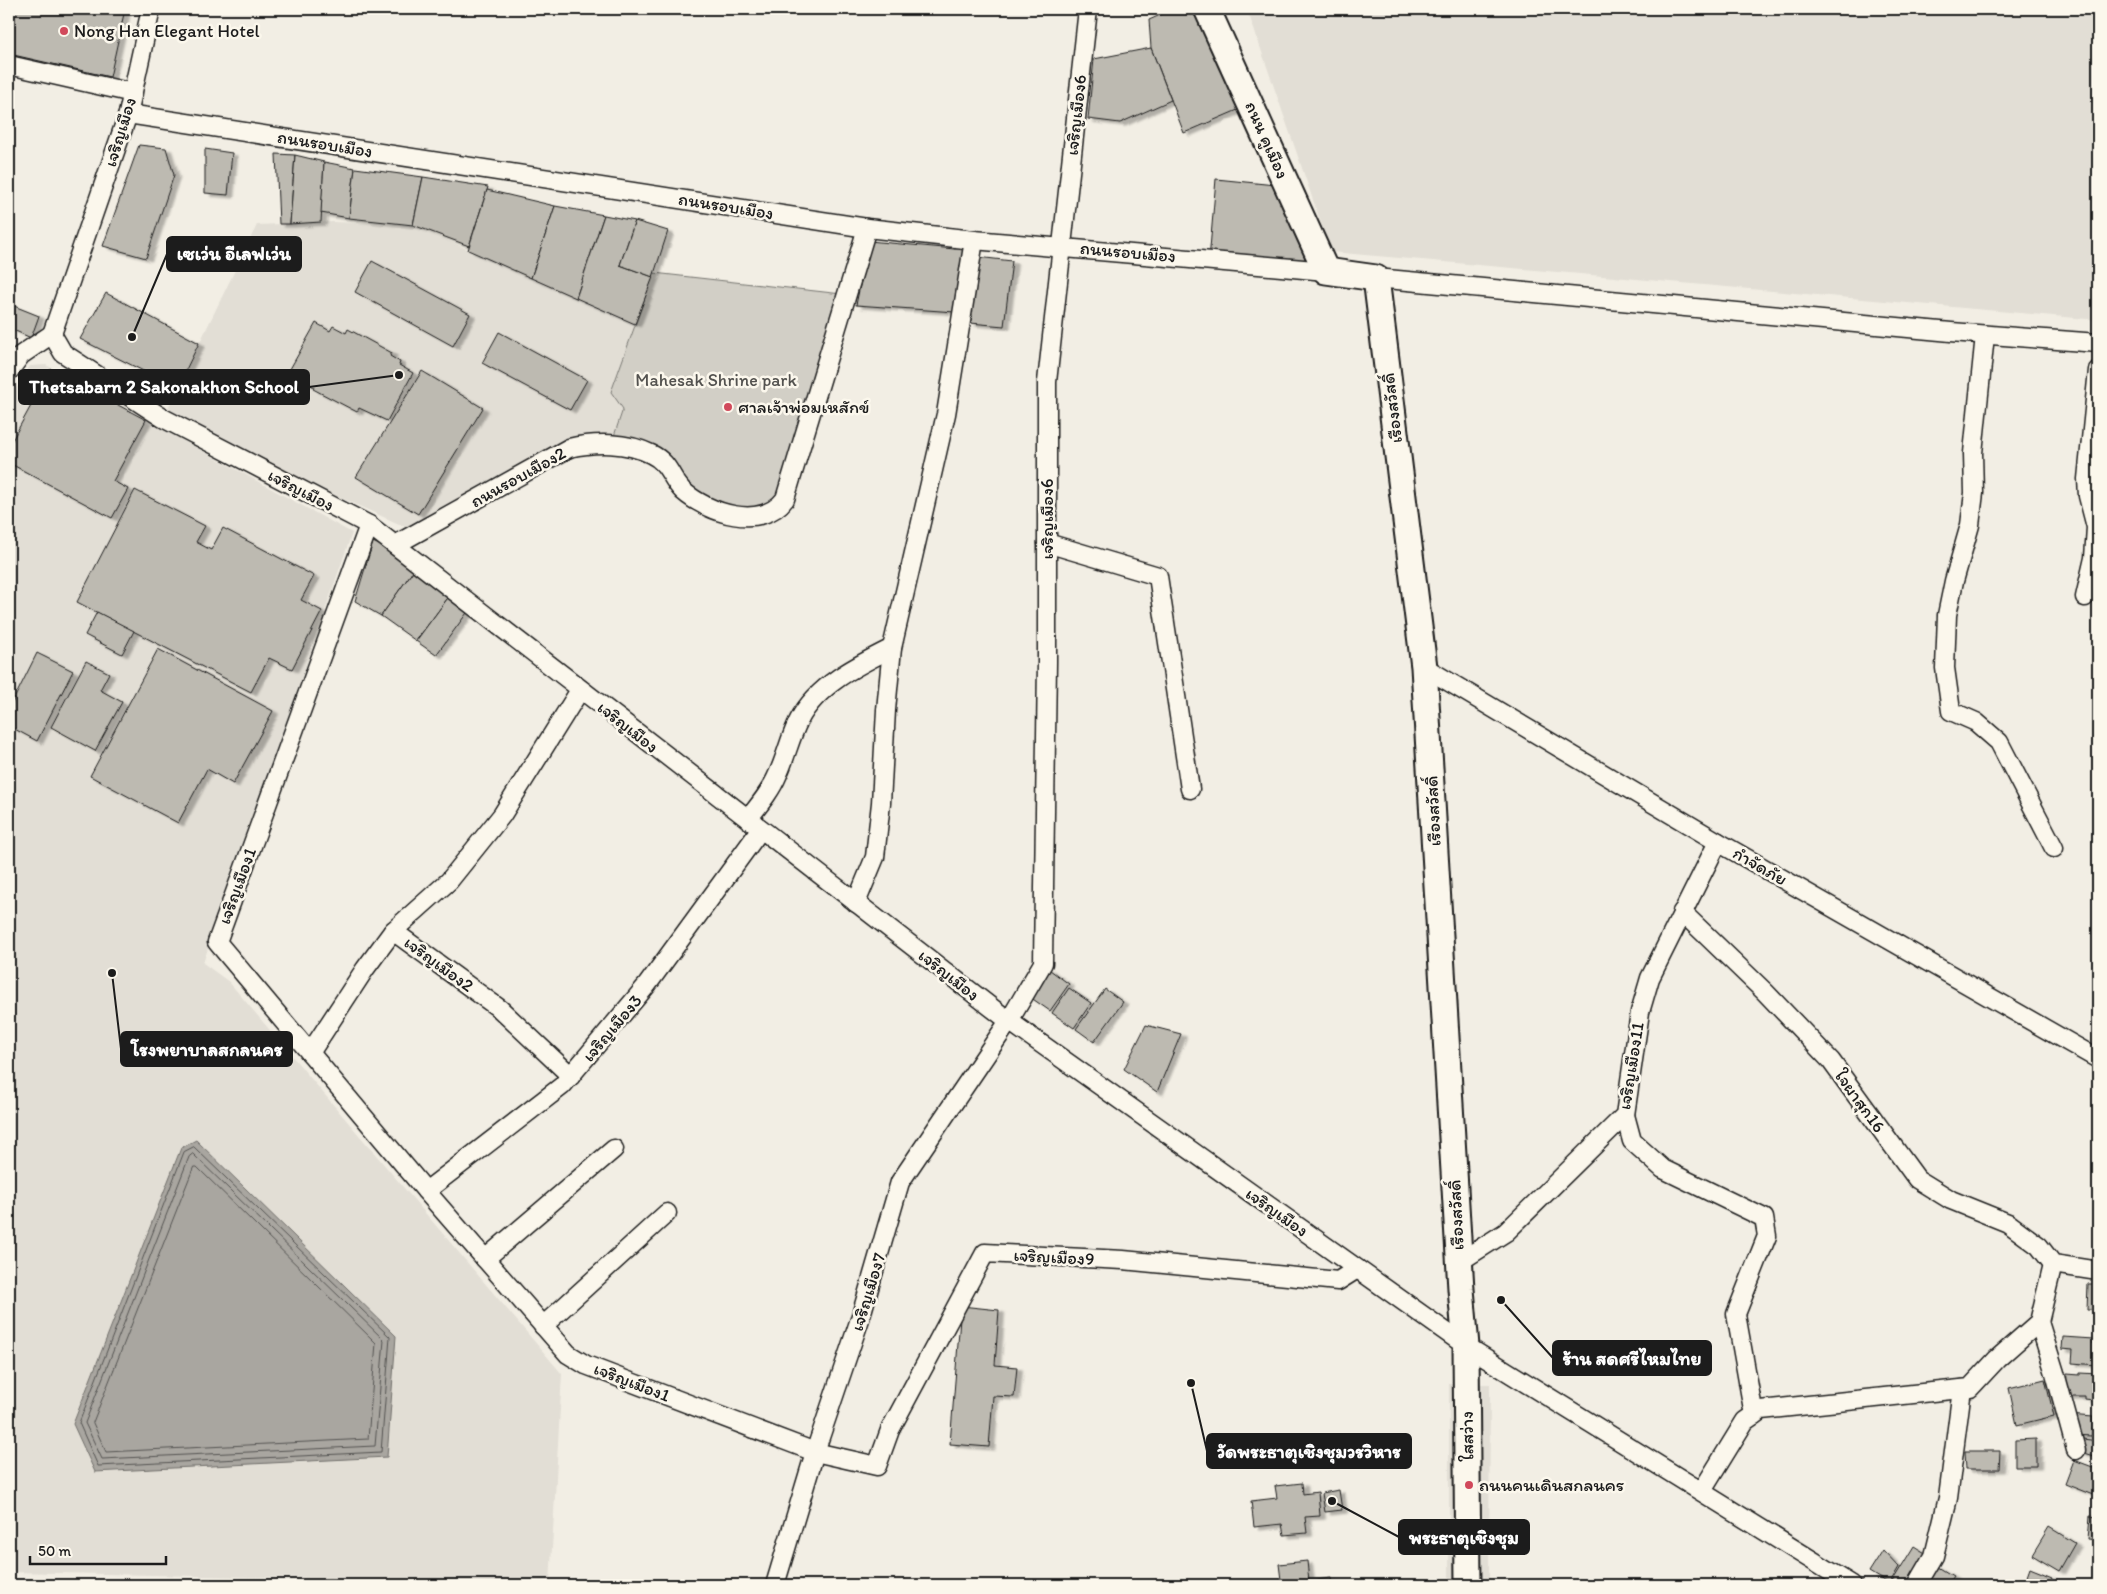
<svg xmlns="http://www.w3.org/2000/svg" width="2107" height="1594" viewBox="0 0 2107 1594" font-family="Itim,'Playpen Sans Thai',sans-serif">
	<style>
		.built { fill: #e2ded5 }
		.green { fill: #d2cfc6; stroke: #777671 }
		.water { fill: #a9a6a0; stroke: #716f6b }
		.lines { fill: none; stroke-linecap: round; stroke-linejoin: round }
		.shore { stroke: #545351; stroke-width: 1 }
		.building { fill: #bdbab1; stroke: #1c1c1c; filter: url(#shadow) }
		.street-casing { stroke: #1c1c1c; stroke-width: 21 }
		.secondary-casing { stroke: #1c1c1c; stroke-width: 29 }
		.street { stroke: #fbf7ec; stroke-width: 18 }
		.secondary { stroke: #fbf7ec; stroke-width: 25 }
		.poi-dot { fill: #d1495b; stroke: #fbf7ec; stroke-width: 2 }
		.labels { text-anchor: middle; stroke-width: 5; stroke-linejoin: round; paint-order: stroke }
		.poi-label { font-size: 18px; fill: #1c1c1c; stroke: #fbf7ec; text-anchor: start }
		.street-label { font-size: 18px; fill: #1c1c1c; stroke: #fbf7ec }
		.park-label { font-size: 18px; fill: #53524f; stroke: #fbf7ec }
		.leader { fill: none; stroke: #1c1c1c; stroke-width: 2 }
		.callout-dot { fill: #1c1c1c; stroke: #fbf7ec; stroke-width: 2 }
		.callout { fill: #1c1c1c; stroke: #1c1c1c; stroke-width: 2 }
		.callout-label { font-size: 19px; text-anchor: middle; font-weight: bold; fill: #fff }
	</style>
	<defs>
		<filter id="shadow"><feDropShadow dx="5.5" dy="3" stdDeviation="1" flood-color="#0004"/></filter>
	</defs>
	<rect width="100%" height="100%" fill="#f2eee4"/>
	<filter id="ink" filterUnits="userSpaceOnUse"><feTurbulence type="fractalNoise" baseFrequency=".02" numOctaves="2"/><feDisplacementMap in="SourceGraphic" scale="10" xChannelSelector="R" yChannelSelector="G"/><feConvolveMatrix kernelMatrix="1 2 1 2 8 2 1 2 1" color-interpolation-filters="sRGB"/></filter>
	<g filter="url(#ink)">
		<g class="built">
			<path d="M1247,9H2098V320L1331,252Z"/>
			<path d="M333,222L413,225L635,324L611,392L623,408L612,442L566,443L408,528L163,418L257,225Z"/>
			<path d="M46,365L352,533L203,963L229,982L562,1374L550,1583L9,1572V400L30,366Z"/>
			<path d="M1449,1384H1490L1489,1585H1449Z"/>
		</g>
		<path class="green" d="M654,273L842,294L776,510L733,516L695,499L664,462L612,442L623,409L611,392Z"/>
		<path class="water" d="M196,1140L396,1336L387,1457L95,1472L73,1424L181,1148Z"/>
		<g class="lines">
			<g class="shore">
				<path d="M194,1147L390,1337L381,1452L98,1466L79,1423L184,1152Z"/>
				<path d="M193,1154L384,1340L375,1446L102,1459L85,1423L189,1157Z"/>
				<path d="M194,1167H197L376,1343L368,1439L106,1452L93,1423Z"/>
			</g>
		</g>
		<g class="building">
			<path d="M9,9H125L110,77L9,54Z"/>
			<path d="M1174,9H1193L1240,109L1184,133L1151,48L1149,20Z"/>
			<path d="M1151,48L1171,100L1120,123L1088,119L1094,59Z"/>
			<path d="M139,145L166,148L174,175L146,258L103,246Z"/>
			<path d="M205,149L232,153L228,195L205,193Z"/>
			<path d="M276,154L295,155L290,224H279Z"/>
			<path d="M295,155L324,162L321,222L290,224Z"/>
			<path d="M324,162L355,168L349,218L321,213Z"/>
			<path d="M355,168L423,177L413,225L349,218Z"/>
			<path d="M423,177L488,187L469,246L413,225Z"/>
			<path d="M1216,179L1285,186L1326,271L1209,260Z"/>
			<path d="M487,190L555,206L531,278L468,250Z"/>
			<path d="M555,206L604,215L576,298L531,278Z"/>
			<path d="M604,215L635,221L620,265L653,277L635,324L576,298Z"/>
			<path d="M635,221L668,231L653,277L620,265Z"/>
			<path d="M869,241L965,250L955,312L856,305Z"/>
			<path d="M977,257L1012,261L1004,326L970,323Z"/>
			<path d="M372,261L470,314L453,346L355,292Z"/>
			<path d="M106,293L199,343L177,388L80,339Z"/>
			<path d="M9,304L39,316L31,338L9,328Z"/>
			<path d="M316,323L330,331L333,326L346,333L348,329L392,353L390,356L400,362L399,365L413,373L387,421L359,408L357,412L313,389L314,387L300,379L302,375L290,369Z"/>
			<path d="M499,332L587,380L570,410L482,363Z"/>
			<path d="M51,369L146,420L113,481L128,489L112,518L9,463V446Z"/>
			<path d="M422,371L483,408L418,514L356,477Z"/>
			<path d="M135,490L205,526L196,542L211,550L223,528L314,576L301,600L322,611L292,669L269,658L251,692L77,602Z"/>
			<path d="M373,542L418,564L381,616L355,601Z"/>
			<path d="M418,564L453,591L416,641L381,616Z"/>
			<path d="M453,591L472,606L436,655L416,641Z"/>
			<path d="M97,612L134,631L122,654L85,635Z"/>
			<path d="M158,649L273,711L233,784L207,769L178,823L90,776Z"/>
			<path d="M37,653L73,671L37,741L9,726V709Z"/>
			<path d="M86,661L109,673L100,690L122,702L95,751L51,727Z"/>
			<path d="M1046,967L1069,984L1050,1011L1027,995Z"/>
			<path d="M1069,988L1091,1003L1074,1028L1052,1013Z"/>
			<path d="M1105,989L1123,1002L1094,1042L1076,1029Z"/>
			<path d="M1146,1025L1181,1034L1157,1092L1124,1069Z"/>
			<path d="M2088,1284H2098V1319H2093V1309H2087Z"/>
			<path d="M961,1306L999,1310L995,1365L1017,1367L1014,1397L993,1396L989,1447L950,1444Z"/>
			<path d="M2063,1337L2093,1339V1344H2098V1365L2072,1363L2073,1350L2062,1349Z"/>
			<path d="M2080,1373L2098,1374V1398L2093,1397V1401L2085,1400V1397H2065L2067,1374L2080,1375Z"/>
			<path d="M2045,1379L2054,1416L2017,1425L2009,1388Z"/>
			<path d="M2069,1415L2093,1417L2092,1436L2073,1435Z"/>
			<path d="M2036,1439V1466H2015V1440Z"/>
			<path d="M2083,1439L2098,1441V1457L2081,1452Z"/>
			<path d="M1965,1451H2000L1999,1469H1966Z"/>
			<path d="M2074,1460L2098,1469V1497L2065,1484Z"/>
			<path d="M1302,1483L1303,1494L1318,1492L1320,1516L1305,1517L1307,1533L1284,1535L1282,1524L1254,1527L1251,1501L1277,1498L1275,1486Z"/>
			<path d="M1339,1490L1342,1510L1325,1512L1322,1493Z"/>
			<path d="M2090,1516L2098,1517V1540L2088,1539Z"/>
			<path d="M2049,1527L2075,1543L2059,1571L2032,1555Z"/>
			<path d="M1914,1546L1930,1556L1912,1585H1890Z"/>
			<path d="M1883,1550L1899,1567L1889,1584L1869,1572Z"/>
			<path d="M1307,1561L1309,1581L1331,1578L1332,1585H1244L1281,1580L1279,1564Z"/>
			<path d="M1933,1564L1953,1576L1947,1585H1920Z"/>
			<path d="M2030,1568L2052,1577L2049,1585H2024Z"/>
		</g>
		<g class="lines">
			<g class="street-casing">
				<g id="street">
					<path d="M151,9L128,114L52,334L63,353L163,418L369,525L1009,1021L1466,1346L1852,1585"/>
					<path d="M9,65L133,93"/>
					<path d="M128,114L867,228L974,240L1326,271"/>
					<path d="M1376,278L1951,332L2098,343"/>
					<path d="M1985,335L1973,453L1974,493L1970,525L1954,581L1947,615L1945,668L1951,711L1976,722L1999,742L2054,848"/>
					<path d="M9,371L21,355L52,334"/>
					<path d="M369,525L217,942L426,1191L568,1354L586,1365L815,1452L877,1466L890,1430L985,1253L1123,1260L1338,1281L1357,1269"/>
					<path d="M1047,543L1158,576L1190,789"/>
					<path d="M395,545L569,448C595,442 627,442 651,454C670,463 670,478 683,491C708,513 761,531 785,499L867,228"/>
					<path d="M2085,597L2094,558L2096,527L2088,496L2087,479L2098,370"/>
					<path d="M1424,667L1718,842L2098,1059"/>
					<path d="M748,819C759,805 771,791 778,774C786,757 790,737 799,720C817,685 858,665 892,648"/>
					<path d="M856,903L875,857L881,803L886,710L892,648L946,414L974,240"/>
					<path d="M1682,912L1765,992L1831,1061L1917,1179L1951,1200L2008,1223L2039,1246L2053,1264L2098,1271"/>
					<path d="M393,931L449,881L502,815L580,690"/>
					<path d="M310,1053L365,969L393,931L500,1009L571,1076"/>
					<path d="M1625,1115L1632,1141L1663,1169L1764,1218L1767,1236L1736,1314L1754,1415"/>
					<path d="M426,1191L562,1086L647,985L761,829"/>
					<path d="M485,1259L614,1149"/>
					<path d="M1459,1262L1506,1232L1625,1115L1640,1012L1650,978L1718,842"/>
					<path d="M2039,1322L2055,1373L2076,1450"/>
					<path d="M543,1326L667,1213"/>
					<path d="M1702,1491L1745,1421L1761,1410L1970,1388L1997,1359L2039,1322L2053,1264"/>
					<path d="M775,1585L815,1452L860,1319L900,1182L1009,1021L1043,963L1047,662V382L1088,9"/>
					<path d="M1917,1585L1934,1556L1948,1498L1962,1389"/>
				</g>
			</g>
			<g class="secondary-casing">
				<path id="secondary" d="M1207,9L1326,271L1376,278L1424,667L1461,1289L1466,1346L1468,1585"/>
			</g>
			<use href="#street" class="street"/>
			<use href="#secondary" class="secondary"/>
		</g>
	</g>
	<g class="poi-dot">
		<circle cx="64" cy="31" r="5"/>
		<circle cx="728" cy="407" r="5"/>
		<circle cx="1469" cy="1485" r="5"/>
	</g>
	<g class="labels">
		<g class="poi-label">
			<text x="74" y="37">Nong Han Elegant Hotel</text>
			<text x="738" y="413">ศาลเจ้าพ่อมเหสักข์</text>
			<text x="1479" y="1491">ถนนคนเดินสกลนคร</text>
		</g>
		<g class="street-label">
			<text transform="translate(1076 115) rotate(-84)" y="6">เจริญเมือง6</text>
			<text transform="translate(120 132) rotate(-73)" y="6">เจริญเมือง</text>
			<text transform="translate(1267 140) rotate(66)" y="6">ถนน คูเมือง</text>
			<text transform="translate(325 144) rotate(9)" y="6">ถนนรอบเมือง</text>
			<text transform="translate(726 206) rotate(9)" y="6">ถนนรอบเมือง</text>
			<text transform="translate(1128 252) rotate(5)" y="6">ถนนรอบเมือง</text>
			<text transform="translate(1392 408) rotate(-97)" y="6">เรืองสวัสดิ์</text>
			<text transform="translate(518 477) rotate(-29)" y="6">ถนนรอบเมือง2</text>
			<text transform="translate(301 490) rotate(27)" y="6">เจริญเมือง</text>
			<text transform="translate(1047 519) rotate(-90)" y="6">เจริญเมือง6</text>
			<text transform="translate(628 727) rotate(38)" y="6">เจริญเมือง</text>
			<text transform="translate(1433 811) rotate(-93)" y="6">เรืองสวัสดิ์</text>
			<text transform="translate(1760 866) rotate(30)" y="6">กำจัดภัย</text>
			<text transform="translate(237 886) rotate(-70)" y="6">เจริญเมือง1</text>
			<text transform="translate(439 964) rotate(36)" y="6">เจริญเมือง2</text>
			<text transform="translate(949 975) rotate(38)" y="6">เจริญเมือง</text>
			<text transform="translate(612 1028) rotate(-50)" y="6">เจริญเมือง3</text>
			<text transform="translate(1631 1066) rotate(-81)" y="6">เจริญเมือง11</text>
			<text transform="translate(1860 1101) rotate(54)" y="6">ใจผาสุก16</text>
			<text transform="translate(1277 1212) rotate(35)" y="6">เจริญเมือง</text>
			<text transform="translate(1456 1215) rotate(-93)" y="6">เรืองสวัสดิ์</text>
			<text transform="translate(1054 1257) rotate(3)" y="6">เจริญเมือง9</text>
			<text transform="translate(868 1292) rotate(-73)" y="6">เจริญเมือง7</text>
			<text transform="translate(632 1382) rotate(21)" y="6">เจริญเมือง1</text>
			<text transform="translate(1467 1436) rotate(-91)" y="6">ใสสว่าง</text>
		</g>
		<g class="park-label">
			<text x="716" y="386">Mahesak Shrine park</text>
		</g>
	</g>
	<path class="leader" d="M132 337L167 254M399 375L309 387M112 973L121 1049M1501 1300L1553 1358M1191 1383L1207 1451M1332 1501L1399 1537"/>
	<g class="callout-dot">
		<circle cx="132" cy="337" r="5"/>
		<circle cx="399" cy="375" r="5"/>
		<circle cx="112" cy="973" r="5"/>
		<circle cx="1501" cy="1300" r="5"/>
		<circle cx="1191" cy="1383" r="5"/>
		<circle cx="1332" cy="1501" r="5"/>
	</g>
	<g class="callout">
		<rect x="167" y="237" width="134" height="34" rx="5"/>
		<rect x="19" y="370" width="290" height="34" rx="5"/>
		<rect x="121" y="1032" width="171" height="34" rx="5"/>
		<rect x="1553" y="1341" width="158" height="34" rx="5"/>
		<rect x="1207" y="1434" width="204" height="34" rx="5"/>
		<rect x="1399" y="1520" width="130" height="34" rx="5"/>
	</g>
	<g class="callout-label">
		<text x="234" y="260">เซเว่น อีเลฟเว่น</text>
		<text x="164" y="393">Thetsabarn 2 Sakonakhon School</text>
		<text x="207" y="1056">โรงพยาบาลสกลนคร</text>
		<text x="1632" y="1365">ร้าน สดศรีไหมไทย</text>
		<text x="1309" y="1458">วัดพระธาตุเชิงชุมวรวิหาร</text>
		<text x="1464" y="1544">พระธาตุเชิงชุม</text>
	</g>
	<rect width="2107" height="1594" fill="none" stroke="#fbf7ec" stroke-width="30"/>
	<rect x="15" y="15" width="2077" height="1564" fill="none" stroke="#1c1c1c" stroke-width="2" filter="url(#ink)"/>
	<path d="M30 1556v8h136v-8" fill="none" stroke="#1c1c1c" stroke-width="2.5"/>
	<text x="38" y="1556" font-size="15" fill="#1c1c1c" stroke="#fbf7ec" stroke-width="4" paint-order="stroke">50 m</text>
</svg>
